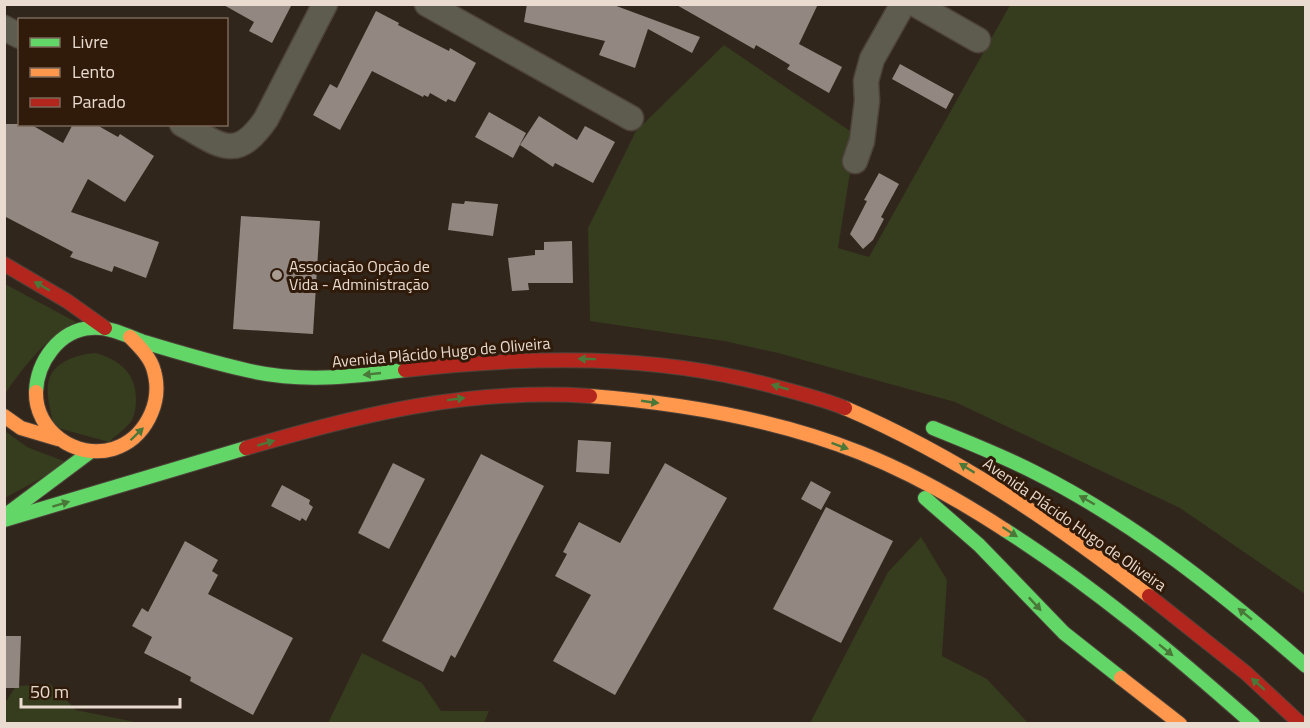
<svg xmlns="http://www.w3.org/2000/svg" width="1310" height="728" viewBox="0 0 1310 728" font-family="'Titillium Web',sans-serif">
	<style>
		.green { fill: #363c1e }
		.building { fill: #938881 }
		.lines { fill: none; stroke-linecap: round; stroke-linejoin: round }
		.street-casing { stroke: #4d433a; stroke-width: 27 }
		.fast-casing { stroke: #4d433a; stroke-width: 16 }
		.slow-casing { stroke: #4d433a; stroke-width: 16 }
		.jam-casing { stroke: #4d433a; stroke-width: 16 }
		.street { stroke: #5e5c4f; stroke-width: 24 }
		.fast { stroke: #63d668; stroke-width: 14 }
		.slow { stroke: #ff974d; stroke-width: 14 }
		.jam { stroke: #b3261e; stroke-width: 14 }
		.oneway { fill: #4a7839 }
		.poi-dot { fill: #a99c91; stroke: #301b0a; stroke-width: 2 }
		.labels { text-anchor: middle; stroke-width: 6; stroke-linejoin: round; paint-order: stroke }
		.poi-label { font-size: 16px; fill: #e9dbd0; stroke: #301b0a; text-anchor: start }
		.street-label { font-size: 16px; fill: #e9dbd0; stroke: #301b0a }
	</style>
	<rect width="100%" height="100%" fill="#31261c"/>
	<g class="green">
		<path d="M1010,5H1305V594L1180,508L955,402L778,353L724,341L590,321L588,228L636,131L724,45L856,135L838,248L869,257Z"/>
		<path d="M5,284L76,322C45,339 24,366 5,394Z"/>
		<path d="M96,353C120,360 137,374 136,401C136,408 134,418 130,423C124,430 115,436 109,442L54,427C52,416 46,395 48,385C50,362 78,354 96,353Z"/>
		<path d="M5,431L27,447L69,463L5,498Z"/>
		<path d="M921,537L947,580L942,656L987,679L1028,723H810L888,572Z"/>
		<path d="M362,653L422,683L441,711H489L484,723H328Z"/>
		<path d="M50,684L76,710L140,723L5,724V703L16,686Z"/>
	</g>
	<g class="building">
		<path d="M222,4H292L272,43L249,31L254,22Z"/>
		<path d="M527,4H611L700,37L692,53L648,29L635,68L599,55L605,41L524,22Z"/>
		<path d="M675,4H818L799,44L842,67L829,93L787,69L790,65L775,56L756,45L754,49Z"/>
		<path d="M376,11L399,23L398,25L449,51L450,48L476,63L455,102L448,99L446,102L430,93L428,97L424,95L423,97L372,71L340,130L313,115L330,84L337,88Z"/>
		<path d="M900,64L954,94L946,109L892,79Z"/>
		<path d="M489,112L526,133L513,158L475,137Z"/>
		<path d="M539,116L577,140L585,126L615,142L593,183L555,163L553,167L520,145Z"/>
		<path d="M4,124H30L63,143L73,124H95L118,137L120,134L154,156L125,202L88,179L71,212L159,242L146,278L114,266L112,272L70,257L73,252L4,216Z"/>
		<path d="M879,173L899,184L881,217L884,219L873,240L863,249L850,234L867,201L864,200Z"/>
		<path d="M465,201L498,204L493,236L448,230L452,203L464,204Z"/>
		<path d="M241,216L320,221L313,334L233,329Z"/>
		<path d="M572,241L573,283H528L529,290L512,291L508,258L535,255V250H544V242Z"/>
		<path d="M578,440L611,442L609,474L576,472Z"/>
		<path d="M481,454L544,486L455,658L451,655L443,672L382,641Z"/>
		<path d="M393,463L425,479L389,549L358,533Z"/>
		<path d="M665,463L727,498L615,695L553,661L591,595L555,576L567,554L563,552L579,522L620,543Z"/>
		<path d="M811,481L831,492L821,510L801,499Z"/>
		<path d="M282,485L310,500L309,504L313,507L306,521L302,518L300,521L271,506Z"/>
		<path d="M826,507L893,541L841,643L773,609Z"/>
		<path d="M185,541L218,560L212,571L218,575L208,594L293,638L253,715L190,681L191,677L144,653L152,637L132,626L142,608L148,612Z"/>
		<path d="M4,636H21L19,688H4Z"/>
	</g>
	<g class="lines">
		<g class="street-casing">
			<g id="street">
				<path d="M427,4L631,118"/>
				<path d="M915,4L978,40"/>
				<path d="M4,28L20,36"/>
				<path d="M182,124C220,145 236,163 266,119L325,4"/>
				<path d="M855,161L862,141L867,101L866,81L872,59L903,4"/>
			</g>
		</g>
		<g class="fast-casing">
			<g id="fast">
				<path d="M36,392C37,362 59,330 91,328C108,326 128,336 144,342C177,352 211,362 246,370C299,383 352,377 405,370"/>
				<path d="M933,428C967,442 1001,455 1034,472C1134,522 1222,593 1306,666"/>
				<path d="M925,498L979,545L1064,633L1121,678"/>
				<path d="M11,511L90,452"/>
				<path d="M4,520L246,448"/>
				<path d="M1005,530C1093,586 1175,655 1253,724"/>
			</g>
		</g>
		<g class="slow-casing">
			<g id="slow">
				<path d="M36,392C35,430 75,460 113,449C145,439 163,403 154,371C151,358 139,346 130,337"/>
				<path d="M590,396C681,403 775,419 861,453C911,473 959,500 1005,530"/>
				<path d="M845,408C956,456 1054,522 1149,596"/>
				<path d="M4,416L21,428L58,439"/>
				<path d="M1121,678L1180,724"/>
			</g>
		</g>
		<g class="jam-casing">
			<g id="jam">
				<path d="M4,264L67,301L105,328"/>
				<path d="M405,370C531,356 652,353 776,387C799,393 823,399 845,408"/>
				<path d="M246,448C362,414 467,388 590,396"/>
				<path d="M1149,596L1246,673L1301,724"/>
			</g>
		</g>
		<use href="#street" class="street"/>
		<use href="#fast" class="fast"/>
		<use href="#slow" class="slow"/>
		<use href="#jam" class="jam"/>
	</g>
	<defs><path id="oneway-solid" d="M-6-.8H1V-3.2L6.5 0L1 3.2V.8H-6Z" transform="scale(1.5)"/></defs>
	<g class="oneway">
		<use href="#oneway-solid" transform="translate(42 286) rotate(-150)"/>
		<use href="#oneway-solid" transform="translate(587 359) rotate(-179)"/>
		<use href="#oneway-solid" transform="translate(372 374) rotate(174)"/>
		<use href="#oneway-solid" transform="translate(780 387) rotate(-164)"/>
		<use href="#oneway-solid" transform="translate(456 399) rotate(-7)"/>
		<use href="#oneway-solid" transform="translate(650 402) rotate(8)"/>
		<use href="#oneway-solid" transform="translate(137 434) rotate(-44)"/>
		<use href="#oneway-solid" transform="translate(266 443) rotate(-17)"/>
		<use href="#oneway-solid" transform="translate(840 446) rotate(20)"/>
		<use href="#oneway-solid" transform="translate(967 468) rotate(-148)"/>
		<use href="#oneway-solid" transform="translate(1087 500) rotate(-150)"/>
		<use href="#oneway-solid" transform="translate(61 504) rotate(-17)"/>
		<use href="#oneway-solid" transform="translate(1010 532) rotate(33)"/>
		<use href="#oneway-solid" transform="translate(1035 604) rotate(47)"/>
		<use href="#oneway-solid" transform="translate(1245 614) rotate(-141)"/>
		<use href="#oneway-solid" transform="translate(1166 650) rotate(39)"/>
		<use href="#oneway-solid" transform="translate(1258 684) rotate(-139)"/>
	</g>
	<circle class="poi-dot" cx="277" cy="275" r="6"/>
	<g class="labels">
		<g class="poi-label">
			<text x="289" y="272">Associação Opção de<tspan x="289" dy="18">Vida - Administração</tspan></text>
		</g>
		<g class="street-label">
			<text transform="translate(441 352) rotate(-5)" y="6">Avenida Plácido Hugo de Oliveira</text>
			<text transform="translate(1075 524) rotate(35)" y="6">Avenida Plácido Hugo de Oliveira</text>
		</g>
	</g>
	<rect width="1310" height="728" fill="none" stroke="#e9dbd0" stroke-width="12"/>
	<rect x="18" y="18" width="210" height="108" fill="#301b0a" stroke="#7a6859" stroke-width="1.5"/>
	<rect x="30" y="38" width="30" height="9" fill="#63d668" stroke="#7a6859" stroke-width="1.5"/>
	<text x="72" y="48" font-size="18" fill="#e9dbd0">Livre</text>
	<rect x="30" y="68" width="30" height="9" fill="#ff974d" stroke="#7a6859" stroke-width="1.5"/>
	<text x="72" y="78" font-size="18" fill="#e9dbd0">Lento</text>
	<rect x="30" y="98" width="30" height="9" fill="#b3261e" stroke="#7a6859" stroke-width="1.5"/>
	<text x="72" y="108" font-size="18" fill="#e9dbd0">Parado</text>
	<path d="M21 698v9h159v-9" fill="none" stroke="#e9dbd0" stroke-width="3"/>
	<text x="30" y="698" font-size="18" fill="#e9dbd0" stroke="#301b0a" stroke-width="4.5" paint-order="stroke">50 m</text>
</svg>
